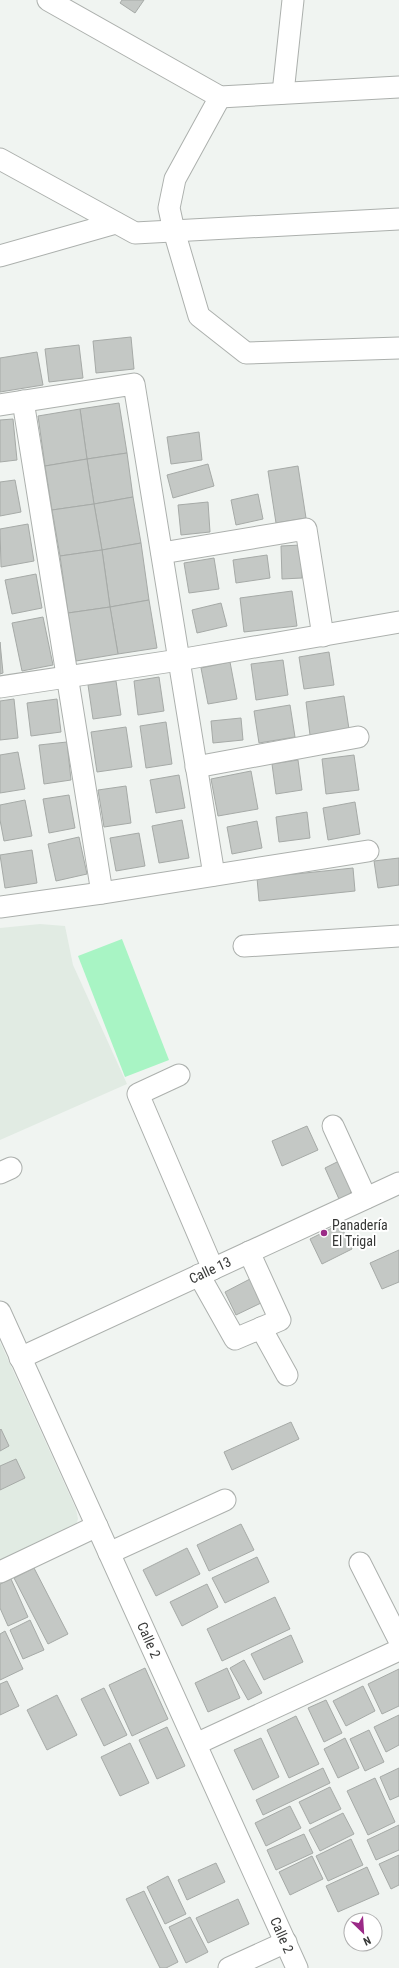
<svg xmlns="http://www.w3.org/2000/svg" width="399" height="1968" viewBox="0 0 399 1968" font-family="'Roboto Condensed',sans-serif">
	<style>
		.built { fill: #e1ebe3 }
		.green { fill: #a8f4c4 }
		.building { fill: #c4c8c5; stroke: #a6aaa7 }
		.lines { fill: none; stroke-linecap: round; stroke-linejoin: round }
		.minor-casing { stroke: #acb0ad; stroke-width: 23 }
		.minor { stroke: #fff; stroke-width: 21 }
		.poi-dot { fill: #9b2a87; stroke: #fff; stroke-width: 1.5 }
		.labels { text-anchor: middle; stroke-width: 4; stroke-linejoin: round; paint-order: stroke }
		.poi-label { font-size: 14px; fill: #363736; stroke: #fff; text-anchor: start }
		.street-label { font-size: 14px; fill: #363736; stroke: #fff }
	</style>
	<rect width="100%" height="100%" fill="#f0f4f1"/>
	<g class="built">
		<path d="M40,924L65,926L73,965L127,1084L0,1140V928Z"/>
		<path d="M0,1342L76,1509L78,1519L75,1528L0,1563Z"/>
	</g>
	<path class="green" d="M122,939L169,1060L125,1077L78,956Z"/>
	<g class="building">
		<path d="M122,0H144L135,13L120,3Z"/>
		<path d="M131,337L134,369L96,373L93,341Z"/>
		<path d="M79,345L83,378L49,382L45,349Z"/>
		<path d="M37,352L43,385L0,392V358Z"/>
		<path d="M119,403L127,453L87,459L80,409Z"/>
		<path d="M80,409L87,459L45,466L38,416Z"/>
		<path d="M13,419L17,460L0,462V420Z"/>
		<path d="M199,432L202,460L171,464L167,437Z"/>
		<path d="M127,453L133,497L94,504L87,459Z"/>
		<path d="M87,459L94,504L52,510L45,466Z"/>
		<path d="M208,464L214,486L173,498L167,475Z"/>
		<path d="M298,466L306,518L276,523L268,471Z"/>
		<path d="M15,480L21,512L0,516V482Z"/>
		<path d="M258,494L263,519L236,525L231,500Z"/>
		<path d="M133,497L141,543L102,550L94,504Z"/>
		<path d="M208,502L210,532L181,535L178,505Z"/>
		<path d="M94,504L102,550L60,556L52,510Z"/>
		<path d="M28,524L34,561L1,567L0,529Z"/>
		<path d="M141,543L149,600L110,607L102,550Z"/>
		<path d="M301,545L302,578L282,579L281,546Z"/>
		<path d="M102,550L110,607L68,613L60,556Z"/>
		<path d="M267,555L270,578L236,583L233,560Z"/>
		<path d="M214,558L219,589L189,593L184,563Z"/>
		<path d="M36,574L42,608L12,614L5,580Z"/>
		<path d="M292,591L297,626L244,632L240,598Z"/>
		<path d="M149,600L157,648L118,654L110,607Z"/>
		<path d="M221,603L227,626L197,633L192,610Z"/>
		<path d="M110,607L118,654L76,661L68,613Z"/>
		<path d="M43,617L53,665L22,671L12,623Z"/>
		<path d="M0,642L3,673L0,674Z"/>
		<path d="M329,652L334,685L304,689L299,657Z"/>
		<path d="M283,660L288,695L256,700L251,664Z"/>
		<path d="M230,662L237,699L208,704L201,668Z"/>
		<path d="M159,677L164,711L138,715L134,681Z"/>
		<path d="M116,681L121,715L93,719L88,685Z"/>
		<path d="M344,696L349,729L310,735L306,702Z"/>
		<path d="M14,699L18,738L0,740V701Z"/>
		<path d="M57,699L61,732L31,736L27,703Z"/>
		<path d="M290,705L295,737L259,743L254,711Z"/>
		<path d="M241,718L243,740L213,743L211,721Z"/>
		<path d="M166,722L172,764L146,768L140,726Z"/>
		<path d="M126,727L132,767L97,772L91,732Z"/>
		<path d="M67,742L71,780L44,784L39,745Z"/>
		<path d="M18,752L25,789L0,793V755Z"/>
		<path d="M354,755L359,790L326,794L322,759Z"/>
		<path d="M298,760L302,790L276,794L272,764Z"/>
		<path d="M251,771L258,809L218,816L211,779Z"/>
		<path d="M179,775L185,808L156,813L150,780Z"/>
		<path d="M126,786L131,823L104,827L98,790Z"/>
		<path d="M69,795L75,828L49,833L43,799Z"/>
		<path d="M25,800L32,836L4,841L0,820V805Z"/>
		<path d="M355,802L360,834L328,840L323,808Z"/>
		<path d="M307,812L310,838L279,842L276,817Z"/>
		<path d="M182,820L189,858L159,863L152,826Z"/>
		<path d="M257,821L262,848L232,854L227,827Z"/>
		<path d="M139,833L145,866L116,871L110,838Z"/>
		<path d="M79,837L87,874L56,881L48,844Z"/>
		<path d="M32,850L37,883L5,888L0,855Z"/>
		<path d="M399,858V885L378,888L374,861Z"/>
		<path d="M353,868L355,891L259,901L257,878Z"/>
		<path d="M307,1126L318,1150L282,1166L272,1141Z"/>
		<path d="M339,1161L352,1188L350,1194L339,1199L325,1168Z"/>
		<path d="M340,1224L352,1249L322,1264L310,1239Z"/>
		<path d="M399,1250V1282L382,1289L370,1263Z"/>
		<path d="M250,1279L261,1303L236,1315L225,1292Z"/>
		<path d="M291,1422L299,1439L232,1470L224,1452Z"/>
		<path d="M1,1429L9,1446L0,1451V1430Z"/>
		<path d="M16,1459L25,1478L0,1490V1466Z"/>
		<path d="M241,1524L254,1550L209,1571L197,1545Z"/>
		<path d="M187,1548L200,1574L156,1596L143,1570Z"/>
		<path d="M257,1557L269,1582L225,1603L212,1578Z"/>
		<path d="M34,1568L68,1634L48,1644L14,1578Z"/>
		<path d="M11,1579L28,1617L8,1626L0,1608V1584Z"/>
		<path d="M207,1584L218,1607L182,1626L170,1602Z"/>
		<path d="M275,1597L290,1629L222,1661L207,1629Z"/>
		<path d="M30,1620L44,1650L23,1659L10,1630Z"/>
		<path d="M5,1631L23,1669L0,1680V1634Z"/>
		<path d="M291,1635L303,1662L264,1680L251,1654Z"/>
		<path d="M244,1660L262,1693L248,1700L230,1668Z"/>
		<path d="M145,1668L168,1719L132,1736L109,1685Z"/>
		<path d="M227,1668L240,1698L208,1712L195,1683Z"/>
		<path d="M399,1669V1706L382,1714L368,1684Z"/>
		<path d="M7,1681L19,1706L0,1715V1684Z"/>
		<path d="M363,1686L375,1711L346,1726L333,1701Z"/>
		<path d="M104,1688L127,1735L104,1746L81,1699Z"/>
		<path d="M57,1695L77,1735L47,1750L27,1710Z"/>
		<path d="M326,1700L342,1733L324,1742L308,1708Z"/>
		<path d="M399,1715V1745L386,1752L374,1727Z"/>
		<path d="M296,1716L319,1764L289,1778L267,1730Z"/>
		<path d="M167,1727L185,1766L157,1779L139,1740Z"/>
		<path d="M369,1730L384,1762L365,1771L350,1739Z"/>
		<path d="M261,1738L279,1777L253,1790L234,1750Z"/>
		<path d="M345,1738L359,1768L338,1778L324,1749Z"/>
		<path d="M130,1743L149,1783L120,1796L101,1757Z"/>
		<path d="M323,1768L330,1783L263,1815L256,1800Z"/>
		<path d="M399,1768V1796L390,1800L380,1777Z"/>
		<path d="M375,1778L395,1822L368,1835L347,1791Z"/>
		<path d="M330,1787L341,1809L310,1824L299,1802Z"/>
		<path d="M290,1806L301,1828L266,1846L255,1823Z"/>
		<path d="M343,1813L354,1834L320,1851L309,1830Z"/>
		<path d="M399,1825V1850L376,1860L367,1840Z"/>
		<path d="M304,1834L313,1853L276,1870L267,1850Z"/>
		<path d="M351,1839L363,1865L328,1881L316,1856Z"/>
		<path d="M399,1855V1885L391,1889L379,1864Z"/>
		<path d="M312,1856L323,1879L290,1895L279,1872Z"/>
		<path d="M216,1863L225,1882L187,1900L178,1880Z"/>
		<path d="M367,1867L379,1894L338,1912L326,1886Z"/>
		<path d="M168,1876L186,1914L165,1924L147,1887Z"/>
		<path d="M144,1891L178,1962L166,1968H160L126,1899Z"/>
		<path d="M238,1899L249,1924L208,1943L196,1918Z"/>
		<path d="M190,1917L208,1952L186,1963L169,1927Z"/>
	</g>
	<g class="lines">
		<g class="minor-casing">
			<g id="minor">
				<path d="M48,0L220,97L399,87"/>
				<path d="M283,93L293,0"/>
				<path d="M220,97L175,179L169,208L174,231L199,316L246,353L399,348"/>
				<path d="M0,159L135,233L399,219"/>
				<path d="M0,256L116,223"/>
				<path d="M23,401L102,893"/>
				<path d="M0,405L134,384L214,875"/>
				<path d="M162,553L306,529L323,636"/>
				<path d="M0,687L179,660L399,622"/>
				<path d="M196,767L358,737"/>
				<path d="M0,907L102,893L368,851"/>
				<path d="M244,946L399,936"/>
				<path d="M179,1075L138,1094L213,1269"/>
				<path d="M333,1126L366,1198"/>
				<path d="M0,1173L11,1168"/>
				<path d="M199,1275L235,1339L280,1320L249,1252"/>
				<path d="M0,1312L297,1968"/>
				<path d="M261,1328L287,1375"/>
				<path d="M20,1358L399,1183"/>
				<path d="M109,1553L225,1500"/>
				<path d="M360,1563L399,1640"/>
				<path d="M0,1572L97,1526"/>
				<path d="M196,1744L399,1650"/>
				<path d="M229,1968L286,1942"/>
			</g>
		</g>
		<use href="#minor" class="minor"/>
	</g>
	<circle class="poi-dot" cx="324" cy="1233" r="4"/>
	<g class="labels">
		<g class="poi-label">
			<text x="332" y="1230">Panadería<tspan x="332" dy="16">El Trigal</tspan></text>
		</g>
		<g class="street-label">
			<text transform="translate(210 1270) rotate(-25)" y="5">Calle 13</text>
			<text transform="translate(149 1640) rotate(66)" y="5">Calle 2</text>
			<text transform="translate(282 1935) rotate(66)" y="5">Calle 2</text>
		</g>
	</g>
	<g transform="translate(363 1932) rotate(155)"><circle r="19" fill="#ffffff" stroke="#afafaf"/>
	<path d="M0-3L7 15L0 10L-7 15Z" fill="#9b2a87"/>
	<text y="-6" font-size="11" font-weight="bold" text-anchor="middle" fill="#363736">N</text>
	</g>
</svg>
